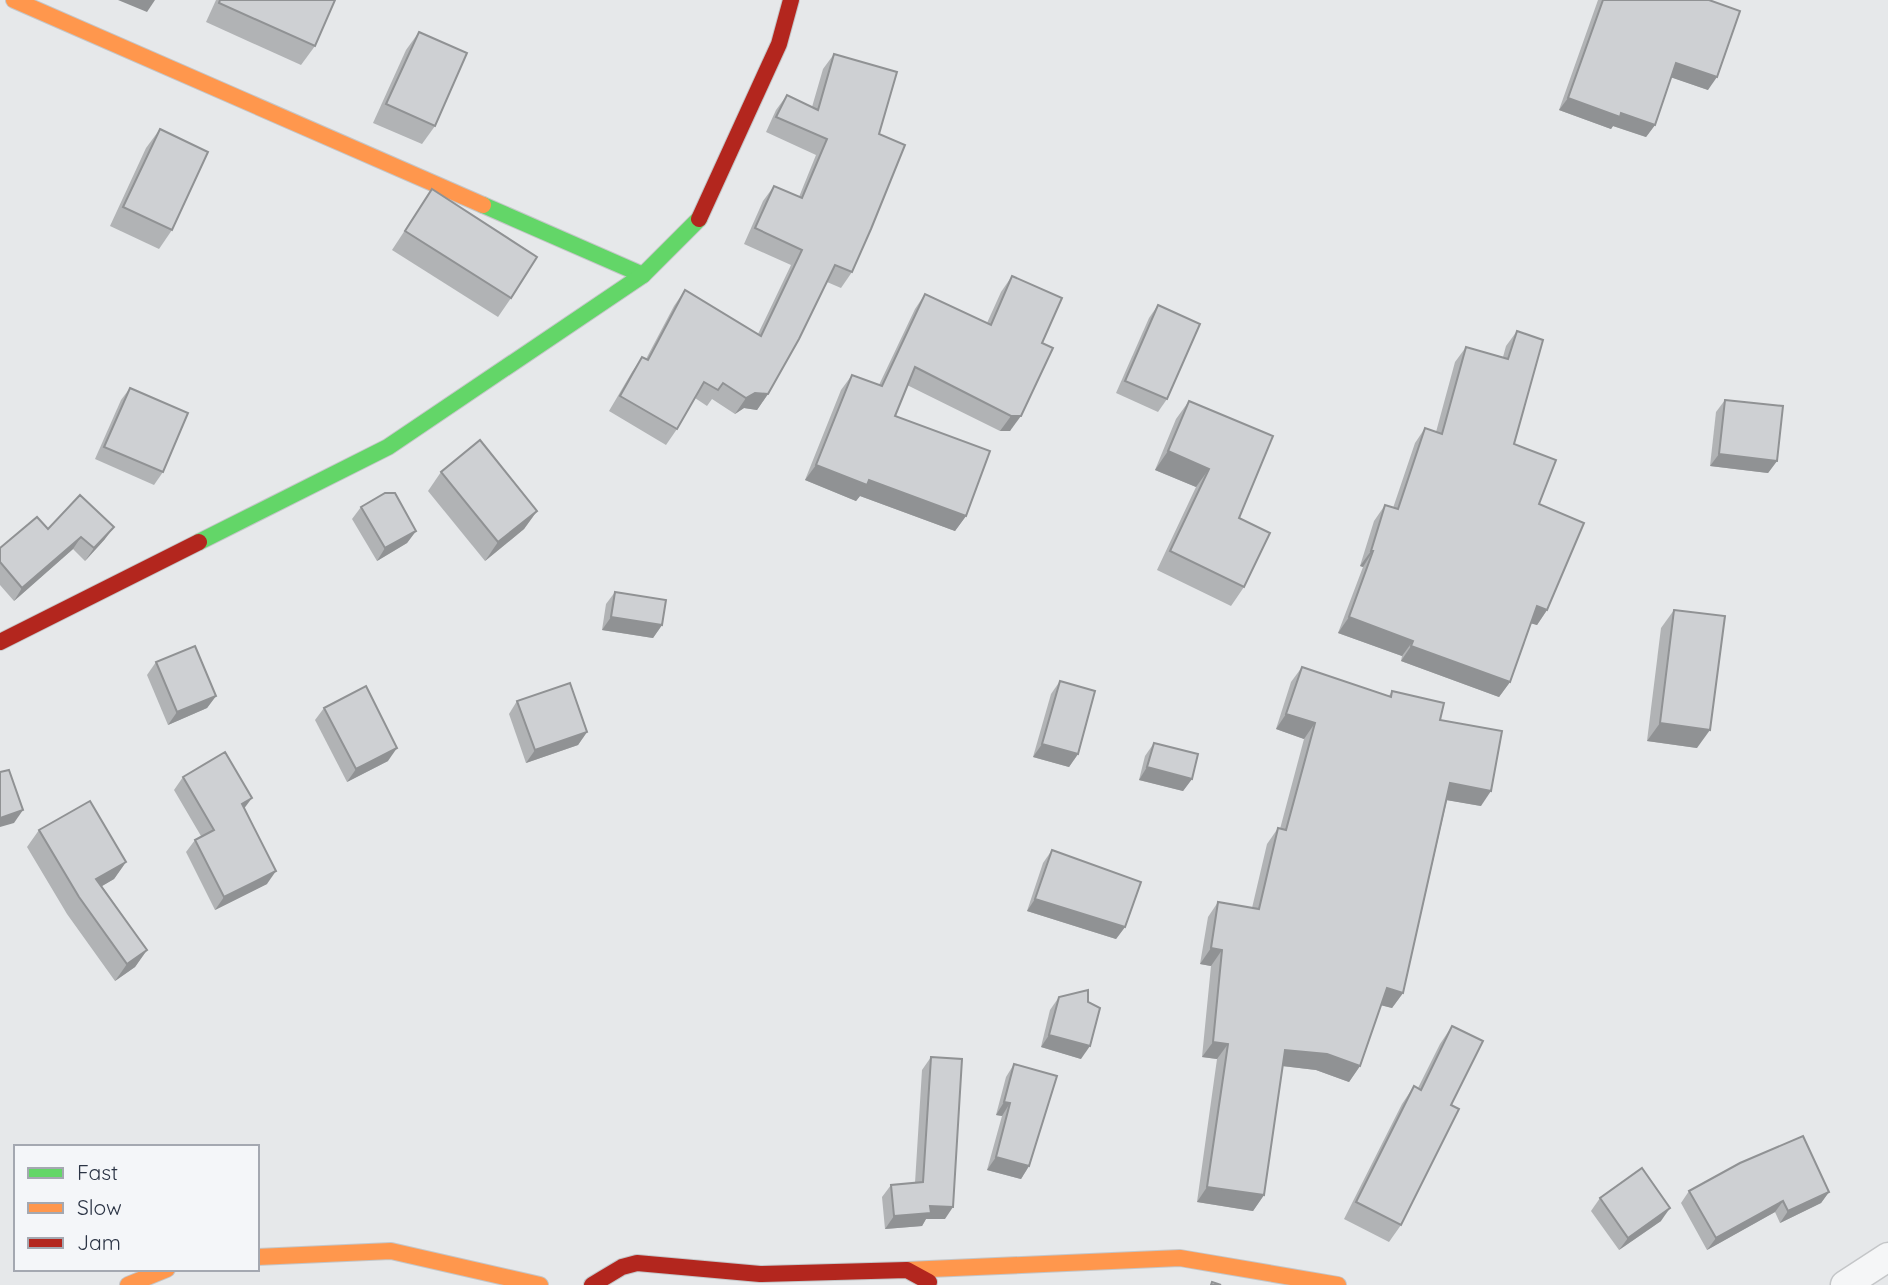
<svg xmlns="http://www.w3.org/2000/svg" width="1888" height="1285" viewBox="0 0 1888 1285" font-family="Quicksand,sans-serif">
	<style>
		.lines { fill: none; stroke-linecap: round; stroke-linejoin: round }
		.street-casing { stroke: #c4c6c8; stroke-width: 31 }
		.fast-casing { stroke: #c4c6c8; stroke-width: 18 }
		.slow-casing { stroke: #c4c6c8; stroke-width: 18 }
		.jam-casing { stroke: #c4c6c8; stroke-width: 18 }
		.street { stroke: #f5f6f7; stroke-width: 28 }
		.fast { stroke: #63d668; stroke-width: 16 }
		.slow { stroke: #ff974d; stroke-width: 16 }
		.jam { stroke: #b3261e; stroke-width: 16 }
		.wall { fill: #b1b3b5 }
		.shaded-wall { fill: #909294 }
		.building { fill: #ced0d3; stroke: #909294; stroke-width: 2 }
	</style>
	<rect width="100%" height="100%" fill="#e6e8ea"/>
	<g class="lines">
		<g class="street-casing">
			<path id="street" d="M1845,1285L1888,1257"/>
		</g>
		<g class="fast-casing">
			<g id="fast">
				<path d="M483,205L643,275"/>
				<path d="M199,542L388,447L643,275L699,219"/>
			</g>
		</g>
		<g class="slow-casing">
			<g id="slow">
				<path d="M14,0L483,205"/>
				<path d="M257,1257L391,1251L540,1285"/>
				<path d="M907,1270L1180,1258L1338,1285"/>
				<path d="M128,1285L167,1269"/>
			</g>
		</g>
		<g class="jam-casing">
			<g id="jam">
				<path d="M699,219L779,44L791,0"/>
				<path d="M0,642L199,542"/>
				<path d="M592,1285L622,1267L637,1263L760,1274L907,1270L929,1282"/>
			</g>
		</g>
		<use href="#street" class="street"/>
		<use href="#fast" class="fast"/>
		<use href="#slow" class="slow"/>
		<use href="#jam" class="jam"/>
	</g>
	<g class="wall">
		<path d="M216,0H335L315,46L301,65L206,22Z"/>
		<path d="M1598,0H1709L1708,90L1671,77L1655,125L1646,137L1613,126L1611,129L1559,110Z"/>
		<path d="M419,32L435,126L422,144L373,123L406,50Z"/>
		<path d="M834,54L879,134L852,272L841,288L827,282L768,394L757,410L744,408L735,414L712,399L707,406L695,398L677,429L666,445L609,411L632,372L642,357L646,359L674,306L685,290L758,334L791,265L744,244L763,201L774,186L799,197L816,155L766,132L776,110L787,95L812,107L823,69Z"/>
		<path d="M160,129L172,230L159,249L110,226L146,148Z"/>
		<path d="M432,189L511,298L498,317L392,250Z"/>
		<path d="M1012,276L1042,343L1010,431H1000L907,385L895,416L966,516L955,531L860,496L856,501L805,480L841,390L852,375L879,385L915,309L925,294L987,323L1001,292Z"/>
		<path d="M1158,305L1167,399L1158,412L1116,393L1149,318Z"/>
		<path d="M1517,331L1514,444L1539,504L1547,610L1537,625L1531,623L1510,682L1499,697L1401,661L1402,656L1338,633L1363,567L1360,566L1374,521L1385,505L1393,508L1415,443L1425,428L1436,432L1455,362L1466,347L1503,357L1506,346Z"/>
		<path d="M130,388L163,472L154,485L95,459L121,400Z"/>
		<path d="M1725,400L1777,461L1768,473L1710,466L1716,412Z"/>
		<path d="M1189,401L1239,518L1244,587L1231,606L1157,570L1196,487L1155,470L1176,419Z"/>
		<path d="M441,472L537,511L524,529L485,561L428,491Z"/>
		<path d="M361,507L416,531L407,543L377,561L352,519Z"/>
		<path d="M48,529L105,539L85,561L73,549L14,601L0,585V548Z"/>
		<path d="M615,592L662,625L653,638L602,630L606,604Z"/>
		<path d="M1674,610L1697,748L1647,741L1661,628Z"/>
		<path d="M156,662L216,696L207,708L168,725L147,675Z"/>
		<path d="M1302,667L1389,696L1392,691L1440,720L1481,806L1447,800L1403,993L1392,1008L1381,1005L1360,1066L1349,1082L1316,1070L1282,1066L1264,1195L1253,1211L1197,1202L1217,1059L1202,1057L1211,966L1200,964L1208,917L1218,902L1252,908L1267,844L1278,828L1280,829L1304,739L1276,729L1291,682Z"/>
		<path d="M1060,681L1078,754L1069,767L1033,757L1051,694Z"/>
		<path d="M517,701L587,732L578,745L526,763L509,714Z"/>
		<path d="M324,708L388,761L347,782L315,720Z"/>
		<path d="M1154,743L1192,779L1183,791L1139,780L1145,756Z"/>
		<path d="M183,777L244,809L267,884L215,910L186,852L195,840L201,836L174,790Z"/>
		<path d="M39,830L126,862L114,879L102,886L147,950L135,967L115,981L67,914L27,847Z"/>
		<path d="M1052,850L1125,927L1116,939L1027,911L1043,863Z"/>
		<path d="M1059,997L1081,1059L1041,1047L1050,1010Z"/>
		<path d="M1452,1026L1451,1105L1401,1225L1389,1242L1344,1219L1402,1104L1414,1086L1418,1088L1440,1044Z"/>
		<path d="M931,1057L945,1219H926L922,1226L885,1229L882,1197L891,1185L915,1183L922,1070Z"/>
		<path d="M1014,1064L1029,1166L1021,1179L987,1170L1002,1116L996,1115L1006,1077Z"/>
		<path d="M1689,1191L1829,1192L1821,1203L1780,1223L1775,1212L1707,1250L1681,1203Z"/>
		<path d="M1600,1198L1661,1221L1619,1250L1591,1211Z"/>
	</g>
	<g class="shaded-wall">
		<path d="M118,0H155L147,12Z"/>
		<path d="M1676,63L1717,77L1708,90L1667,76Z"/>
		<path d="M1568,98L1621,113L1655,125L1646,137L1613,126L1611,129L1559,110Z"/>
		<path d="M755,393L768,394L757,410L744,408L735,414L746,398Z"/>
		<path d="M1011,416H1021L1010,431H1000Z"/>
		<path d="M1168,451L1209,469L1196,487L1155,470Z"/>
		<path d="M1719,454L1777,461L1768,473L1710,466Z"/>
		<path d="M816,465L869,480L966,516L955,531L860,496L856,501L805,480Z"/>
		<path d="M537,511L524,529L485,561L498,542Z"/>
		<path d="M114,527L105,539L85,561L94,548Z"/>
		<path d="M416,531L407,543L377,561L385,548Z"/>
		<path d="M81,537L73,549L14,601L22,588Z"/>
		<path d="M1371,551H1373L1363,567L1360,566Z"/>
		<path d="M1537,606L1547,610L1537,625L1526,622Z"/>
		<path d="M611,617L662,625L653,638L602,630Z"/>
		<path d="M1349,617L1413,641L1402,656L1338,633Z"/>
		<path d="M1411,646L1510,682L1499,697L1401,661Z"/>
		<path d="M216,696L207,708L168,725L177,712Z"/>
		<path d="M1286,714L1315,723L1304,739L1276,729Z"/>
		<path d="M1660,723L1710,730L1697,748L1647,741Z"/>
		<path d="M587,732L578,745L526,763L535,750Z"/>
		<path d="M1042,744L1078,754L1069,767L1033,757Z"/>
		<path d="M397,748L388,761L347,782L356,769Z"/>
		<path d="M1147,767L1192,779L1183,791L1139,780Z"/>
		<path d="M1450,783L1491,791L1481,806L1440,799Z"/>
		<path d="M252,798L243,810L242,804Z"/>
		<path d="M23,810L14,823L0,827V818Z"/>
		<path d="M126,862L114,879L85,896L96,879Z"/>
		<path d="M276,871L267,884L215,910L224,897Z"/>
		<path d="M1035,899L1125,927L1116,939L1027,911Z"/>
		<path d="M1211,948L1222,950L1211,966L1200,964Z"/>
		<path d="M147,950L135,967L115,981L127,964Z"/>
		<path d="M1387,988L1403,993L1392,1008L1376,1004Z"/>
		<path d="M1049,1035L1090,1046L1081,1059L1041,1047Z"/>
		<path d="M1213,1042L1228,1044L1217,1059L1202,1057Z"/>
		<path d="M1285,1050L1327,1054L1360,1066L1349,1082L1316,1070L1274,1065Z"/>
		<path d="M1004,1102L1010,1103L1002,1116L996,1115Z"/>
		<path d="M996,1157L1029,1166L1021,1179L987,1170Z"/>
		<path d="M1207,1187L1264,1195L1253,1211L1197,1202Z"/>
		<path d="M1829,1192L1821,1203L1780,1223L1788,1211Z"/>
		<path d="M1783,1201L1775,1212L1707,1250L1716,1238Z"/>
		<path d="M930,1206L953,1207L945,1219H926L922,1226L885,1229L894,1216Z"/>
		<path d="M1670,1208L1661,1221L1619,1250L1628,1238Z"/>
	</g>
	<g class="building">
		<path d="M220,0H335L315,46L219,3Z"/>
		<path d="M1603,0H1709L1740,11L1717,77L1676,63L1655,125L1621,113L1620,117L1568,98Z"/>
		<path d="M419,32L467,53L435,126L386,104Z"/>
		<path d="M834,54L897,72L879,134L905,145L871,229L852,272L835,265L799,339L768,394L755,393L746,398L723,383L718,390L704,382L677,429L620,396L642,357L648,360L685,290L761,336L802,250L755,228L774,186L802,198L827,139L776,117L787,95L818,110Z"/>
		<path d="M160,129L208,152L172,230L123,207Z"/>
		<path d="M432,189L537,257L511,298L405,231Z"/>
		<path d="M1012,276L1062,298L1042,343L1053,348L1021,416H1011L915,367L895,416L990,451L966,516L869,480L867,485L816,465L852,375L882,386L925,294L991,325Z"/>
		<path d="M1158,305L1200,324L1167,399L1125,381Z"/>
		<path d="M1517,331L1543,340L1514,444L1556,460L1539,504L1584,523L1547,610L1537,606L1510,682L1411,646L1413,641L1349,617L1373,551H1371L1385,505L1398,509L1425,428L1442,434L1466,347L1508,359Z"/>
		<path d="M130,388L188,413L163,472L104,447Z"/>
		<path d="M1725,400L1783,406L1777,461L1719,454Z"/>
		<path d="M1189,401L1273,436L1239,518L1270,533L1244,587L1170,551L1209,469L1168,451Z"/>
		<path d="M480,440L537,511L498,542L441,472Z"/>
		<path d="M385,493H395L416,531L385,548L361,507Z"/>
		<path d="M80,495L114,527L94,548L81,537L22,588L0,562V548L37,517L48,529Z"/>
		<path d="M615,592L666,600L662,625L611,617Z"/>
		<path d="M1674,610L1725,616L1710,730L1660,723Z"/>
		<path d="M195,646L216,696L177,712L156,662Z"/>
		<path d="M1302,667L1391,697L1392,691L1444,703L1440,720L1502,731L1491,791L1450,783L1403,993L1387,988L1360,1066L1327,1054L1285,1050L1264,1195L1207,1187L1228,1044L1213,1042L1222,950L1211,948L1218,902L1259,909L1278,828L1286,830L1315,723L1286,714Z"/>
		<path d="M1060,681L1095,691L1078,754L1042,744Z"/>
		<path d="M570,683L587,732L535,750L517,701Z"/>
		<path d="M366,686L397,748L356,769L324,708Z"/>
		<path d="M1154,743L1198,754L1192,779L1147,767Z"/>
		<path d="M225,752L252,798L242,804L276,871L224,897L195,840L214,830L183,777Z"/>
		<path d="M9,770L23,810L0,818V772Z"/>
		<path d="M90,801L126,862L96,879L147,950L127,964L79,897L39,830Z"/>
		<path d="M1052,850L1141,882L1125,927L1035,899Z"/>
		<path d="M1088,990V1002L1100,1008L1090,1046L1049,1035L1059,997Z"/>
		<path d="M1452,1026L1483,1041L1451,1105L1459,1109L1401,1225L1356,1202L1414,1086L1421,1090Z"/>
		<path d="M931,1057L962,1059L953,1207L930,1206L931,1213L894,1216L891,1185L923,1182Z"/>
		<path d="M1014,1064L1057,1076L1029,1166L996,1157L1010,1103L1004,1102Z"/>
		<path d="M1803,1136L1829,1192L1788,1211L1783,1201L1716,1238L1689,1191L1740,1163Z"/>
		<path d="M1642,1168L1670,1208L1628,1238L1600,1198Z"/>
		<path d="M1212,1282L1221,1285H1211Z"/>
	</g>
	<rect x="14" y="1145" width="245" height="126" fill="#f4f6f9" stroke="#a4a8b1" stroke-width="2"/>
	<rect x="28" y="1168" width="35" height="10" fill="#63d668" stroke="#a4a8b1" stroke-width="2"/>
	<text x="77" y="1180" font-size="21" fill="#2b3445">Fast</text>
	<rect x="28" y="1203" width="35" height="10" fill="#ff974d" stroke="#a4a8b1" stroke-width="2"/>
	<text x="77" y="1215" font-size="21" fill="#2b3445">Slow</text>
	<rect x="28" y="1238" width="35" height="10" fill="#b3261e" stroke="#a4a8b1" stroke-width="2"/>
	<text x="77" y="1250" font-size="21" fill="#2b3445">Jam</text>
</svg>
